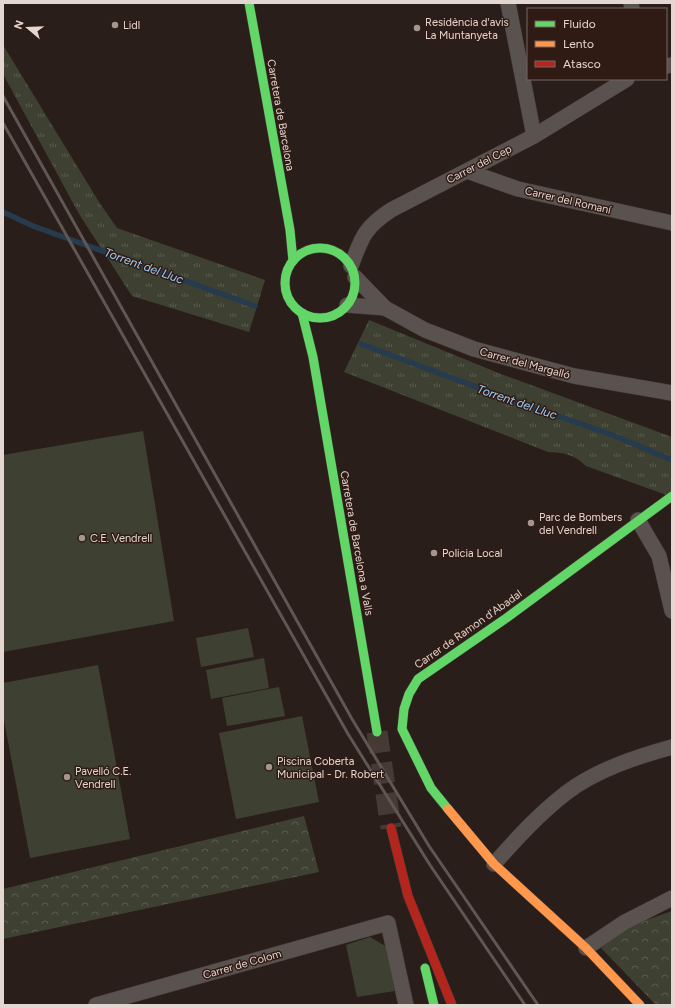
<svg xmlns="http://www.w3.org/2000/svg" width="675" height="1008" viewBox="0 0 675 1008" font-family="Figtree,sans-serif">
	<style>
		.grass { fill: url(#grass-tufts) }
		.park { fill: url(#park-crowns) }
		.garden { fill: #3e4131 }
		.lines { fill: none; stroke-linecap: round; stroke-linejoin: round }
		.stream { stroke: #263b4e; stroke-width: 5.5 }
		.secondary-tunnel { stroke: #463a35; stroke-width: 21; stroke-dasharray: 21 10; stroke-linecap: butt }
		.street-casing { stroke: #443a37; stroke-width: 16 }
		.fast-casing { stroke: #443a37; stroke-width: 10 }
		.slow-casing { stroke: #443a37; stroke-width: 10 }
		.jam-casing { stroke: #443a37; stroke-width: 10 }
		.street { stroke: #5a524f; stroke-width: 15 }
		.fast { stroke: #63d668; stroke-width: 9 }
		.slow { stroke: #ff974d; stroke-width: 9 }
		.jam { stroke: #b3261e; stroke-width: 9 }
		.rail { stroke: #605653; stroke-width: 3 }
		.poi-dot { fill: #a39691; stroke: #301b14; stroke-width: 1.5 }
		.labels { text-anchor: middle; stroke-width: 3; stroke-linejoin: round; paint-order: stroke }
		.poi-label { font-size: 11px; fill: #e4d6d1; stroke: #301b14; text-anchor: start }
		.street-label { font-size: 11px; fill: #e4d6d1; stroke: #301b14 }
		.water-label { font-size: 12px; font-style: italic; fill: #a0cff9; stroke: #301b14 }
	</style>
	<defs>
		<pattern id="grass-tufts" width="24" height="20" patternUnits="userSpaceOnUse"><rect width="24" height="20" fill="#3e4131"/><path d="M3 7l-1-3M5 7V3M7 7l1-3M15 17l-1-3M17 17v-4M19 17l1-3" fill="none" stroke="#5a5c4e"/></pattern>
		<pattern id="park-crowns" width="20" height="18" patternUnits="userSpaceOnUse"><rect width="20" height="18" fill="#3e4131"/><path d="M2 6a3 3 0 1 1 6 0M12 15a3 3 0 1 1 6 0" fill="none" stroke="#5a5c4e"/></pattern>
	</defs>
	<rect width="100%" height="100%" fill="#2a1e1a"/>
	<g class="grass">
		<path d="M3,45L99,202L117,228L265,280L249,332L132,296L79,214L3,74Z"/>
		<path d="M369,320L496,372L672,437V497L586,466C575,455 563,452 548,452L344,372Z"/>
	</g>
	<g class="park">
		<path d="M304,816L319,872L3,939V889Z"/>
		<path d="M672,911V1005H656L601,948L627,927Z"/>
	</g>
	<g class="garden">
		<path d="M143,431L174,621L3,652V455Z"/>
		<path d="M248,628L254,657L201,667L196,638Z"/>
		<path d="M264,658L269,688L211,699L206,670Z"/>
		<path d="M98,665L130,839L30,858L3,715V683Z"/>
		<path d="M279,687L285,716L227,726L222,698Z"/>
		<path d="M302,716L319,802L236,819L219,733Z"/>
		<path d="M370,937L387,947L395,991L357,997L346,945Z"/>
	</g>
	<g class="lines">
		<g class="stream">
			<path d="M3,212L33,226L255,306"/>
			<path d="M361,344L487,391L615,436L672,460"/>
		</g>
		<path class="secondary-tunnel" d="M377,732L391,828"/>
		<g class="street-casing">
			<g id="street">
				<path d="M508,3L534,136"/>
				<path d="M631,3L632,9"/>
				<path d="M666,66L672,65"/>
				<path d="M467,171L518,189L672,223"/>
				<path d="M351,266C362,237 364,228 391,210L534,136L627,79"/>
				<path d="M355,277L385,308L425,330L474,349L574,376L672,393"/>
				<path d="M347,305L385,308"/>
				<path d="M638,520L659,556L672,611"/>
				<path d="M494,864C517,838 539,814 566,793C596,770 636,757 672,747"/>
				<path d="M586,948L625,922L672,898"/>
				<path d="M96,1005L388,923L406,1005"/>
			</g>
		</g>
		<g class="fast-casing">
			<g id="fast">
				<path d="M249,3L290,230L293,261"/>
				<circle cx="320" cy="283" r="35"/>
				<path d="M302,313L313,357L377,732"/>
				<path d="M448,809L431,788L402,729L404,709L409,694L418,679L505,619L672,496"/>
				<path d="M425,968L434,1005"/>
			</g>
		</g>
		<g class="slow-casing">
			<path id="slow" d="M448,809L494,864L586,948L640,1005"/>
		</g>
		<g class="jam-casing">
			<path id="jam" d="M391,828L408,896L452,1005"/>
		</g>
		<use href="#street" class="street"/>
		<use href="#fast" class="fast"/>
		<use href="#slow" class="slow"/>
		<use href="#jam" class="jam"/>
		<g class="rail">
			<path d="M3,96L352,719L429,846L538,1005"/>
			<path d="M3,123L348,734L430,865L525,1005"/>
		</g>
	</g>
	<g class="poi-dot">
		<circle cx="115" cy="25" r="4"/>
		<circle cx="417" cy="28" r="4"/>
		<circle cx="531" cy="523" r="4"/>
		<circle cx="82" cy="538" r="4"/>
		<circle cx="434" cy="553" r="4"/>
		<circle cx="269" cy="767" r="4"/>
		<circle cx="67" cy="777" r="4"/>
	</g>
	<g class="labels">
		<g class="poi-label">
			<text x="425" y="26">Residència d'avis<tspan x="425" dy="13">La Muntanyeta</tspan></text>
			<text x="123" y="29">Lidl</text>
			<text x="539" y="521">Parc de Bombers<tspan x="539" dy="13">del Vendrell</tspan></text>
			<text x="90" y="542">C.E. Vendrell</text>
			<text x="442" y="557">Policia Local</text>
			<text x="277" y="765">Piscina Coberta<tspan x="277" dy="13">Municipal - Dr. Robert</tspan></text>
			<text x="75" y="775">Pavelló C.E.<tspan x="75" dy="13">Vendrell</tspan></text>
		</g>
		<g class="street-label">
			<text transform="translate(281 115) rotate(80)" y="4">Carretera de Barcelona</text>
			<text transform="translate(479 164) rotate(-27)" y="4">Carrer del Cep</text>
			<text transform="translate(568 200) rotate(13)" y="4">Carrer del Romaní</text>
			<text transform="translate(525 363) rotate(15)" y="4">Carrer del Margalló</text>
			<text transform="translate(357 543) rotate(80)" y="4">Carretera de Barcelona a Valls</text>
			<text transform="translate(468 629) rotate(-35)" y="4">Carrer de Ramon d'Abadal</text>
			<text transform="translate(242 964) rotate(-16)" y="4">Carrer de Colom</text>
		</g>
		<g class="water-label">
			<text transform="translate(144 266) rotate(20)" y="4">Torrent del Lluc</text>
			<text transform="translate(517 402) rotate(19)" y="4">Torrent del Lluc</text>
		</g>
	</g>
	<rect width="675" height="1008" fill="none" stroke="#e4d6d1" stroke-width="8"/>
	<rect x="527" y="8" width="140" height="72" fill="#301b14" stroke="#786660"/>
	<rect x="535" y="21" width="20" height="6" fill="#63d668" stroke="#786660"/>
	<text x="563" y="28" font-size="12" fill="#e4d6d1">Fluido</text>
	<rect x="535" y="41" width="20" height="6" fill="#ff974d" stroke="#786660"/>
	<text x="563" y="48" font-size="12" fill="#e4d6d1">Lento</text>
	<rect x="535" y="61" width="20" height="6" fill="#b3261e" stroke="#786660"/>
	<text x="563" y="68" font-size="12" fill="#e4d6d1">Atasco</text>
	<g transform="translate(28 28) rotate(289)" stroke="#301b14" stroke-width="3" paint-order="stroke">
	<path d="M0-3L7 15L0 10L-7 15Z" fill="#e4d6d1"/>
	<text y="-6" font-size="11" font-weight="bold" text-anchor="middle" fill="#e4d6d1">N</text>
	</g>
</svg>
